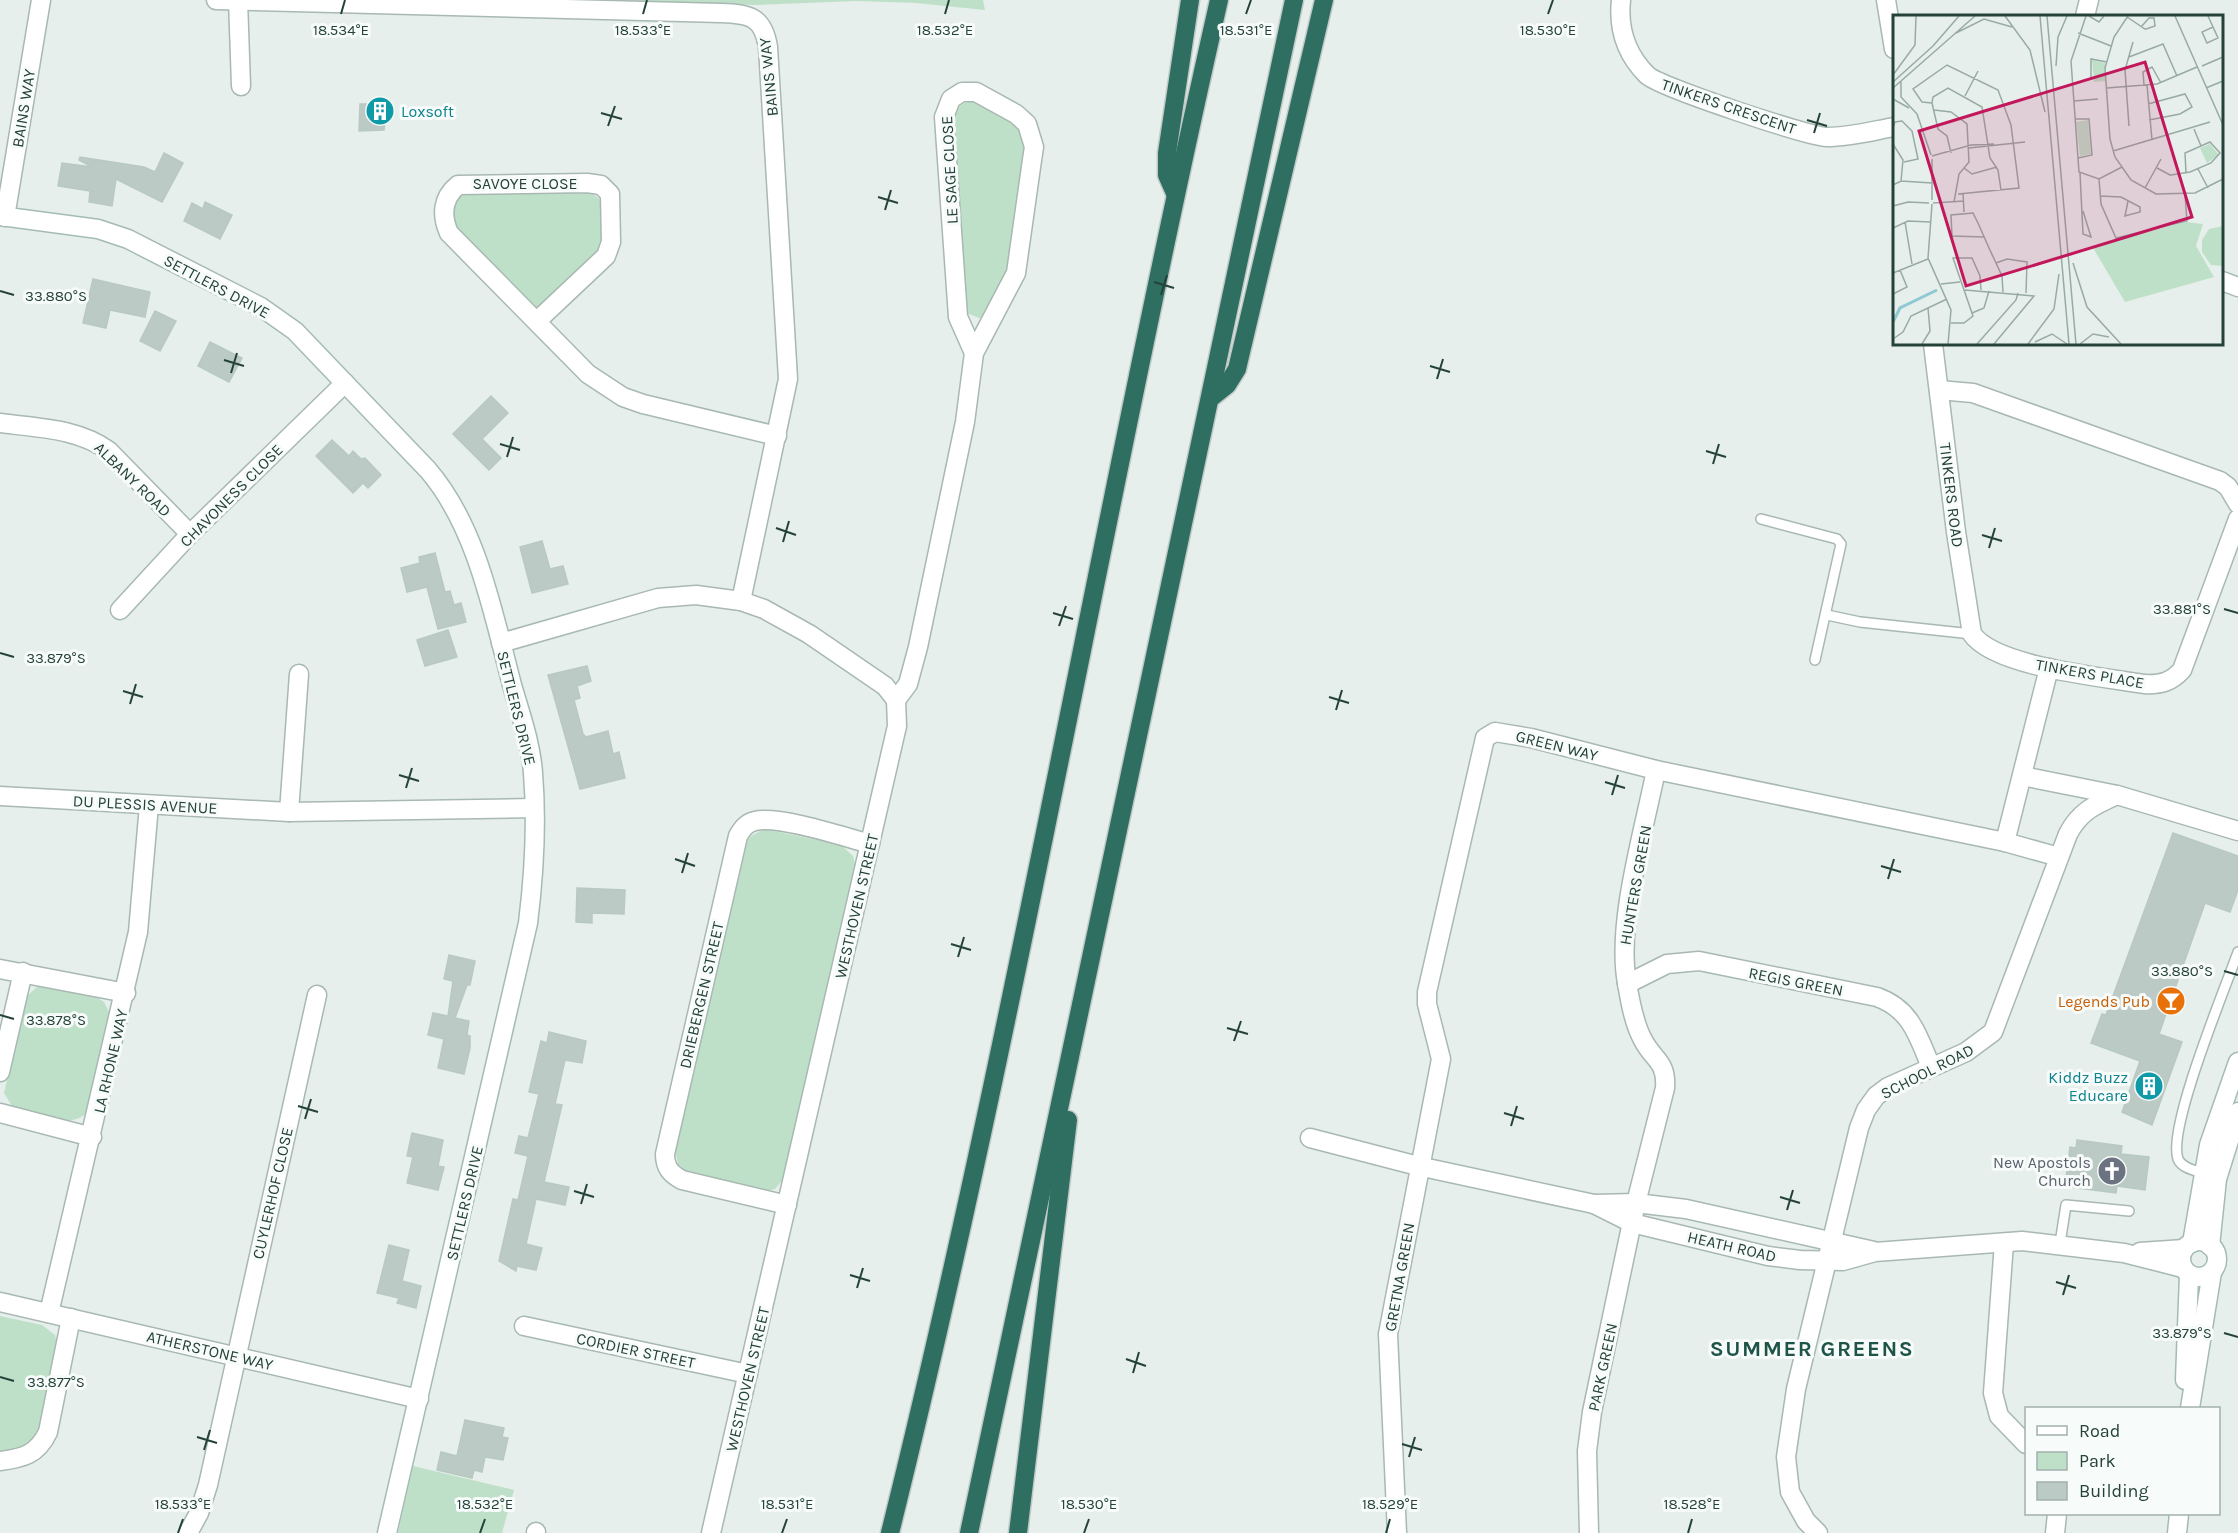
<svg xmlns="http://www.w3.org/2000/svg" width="2238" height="1533" viewBox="0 0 2238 1533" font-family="Karla,sans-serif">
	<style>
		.green { fill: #bfe0c8 }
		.building { fill: #bbcac4; stroke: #b8c9c2; stroke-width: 1.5 }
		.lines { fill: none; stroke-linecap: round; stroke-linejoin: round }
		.lane-casing { stroke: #a8b8b2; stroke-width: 12 }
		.street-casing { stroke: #a8b8b2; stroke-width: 21 }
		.secondary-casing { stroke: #a4bbb3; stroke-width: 21 }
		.highway-casing { stroke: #c2cac8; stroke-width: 21 }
		.lane { stroke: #fff; stroke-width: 9 }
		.street { stroke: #fff; stroke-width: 18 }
		.secondary { stroke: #fff; stroke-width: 18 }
		.highway { stroke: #2f6f62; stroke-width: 18 }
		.ticks { fill: none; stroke: #24423a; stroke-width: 2 }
		.labels { text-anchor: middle; stroke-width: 6; stroke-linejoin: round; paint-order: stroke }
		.street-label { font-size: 16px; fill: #24423a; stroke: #f7fbf9 }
		.culture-label { font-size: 16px; fill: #0d838f; stroke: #f7fbf9; text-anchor: start }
		.food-label { font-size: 16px; fill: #c56008; stroke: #f7fbf9; text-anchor: end }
		.worship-label { font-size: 16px; fill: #5b616d; stroke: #f7fbf9; text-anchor: end }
		.district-label { font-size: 22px; font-weight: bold; letter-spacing: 1.5px; fill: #1f5548; stroke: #f7fbf9 }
		.inset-river { fill: none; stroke: #8ec9d4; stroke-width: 3 }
		.inset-road { fill: none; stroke: #98aaa4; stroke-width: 1.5 }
		.view { fill: #c2185b; fill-opacity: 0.15; stroke: #c2185b; stroke-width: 3 }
		.inset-edge { fill: none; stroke: #24423a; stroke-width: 3 }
		.ticks-label { font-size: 15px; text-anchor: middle; fill: #24423a; stroke: #f7fbf9; stroke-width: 6; stroke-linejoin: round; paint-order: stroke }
	</style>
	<rect width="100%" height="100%" fill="#e6efeb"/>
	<g class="green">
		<path d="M539,0H983L985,10L916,3L856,1L755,5Z"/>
		<path d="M973,101L1020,127L1026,141L1009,269L983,317L979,318L967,313L952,123C956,109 959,103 973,101Z"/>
		<path d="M590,192L602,201L603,246L542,308L532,307L456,230L450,211L461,193Z"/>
		<path d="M764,829L841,845L853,856L856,869L785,1177L775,1189L767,1191L689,1173L678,1164L675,1150L746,842L751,836Z"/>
		<path d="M38,986L95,996L104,1002L110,1014L88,1111C72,1131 40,1114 19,1109L12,1106L4,1093L26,997Z"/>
		<path d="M0,1316L42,1325L55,1335L58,1351L38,1437L29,1448L0,1453Z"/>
		<path d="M413,1466L514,1490L502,1533H398Z"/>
	</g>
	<g class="building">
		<path d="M360,104H386L384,130L359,131Z"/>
		<path d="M164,153L183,163L162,202L116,179L112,206L89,202L90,191L58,186L62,163L92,167L79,160L80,157L144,167L155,172Z"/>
		<path d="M205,202L232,215L220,239L184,221L192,203L203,209Z"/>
		<path d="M93,279L150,292L145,317L110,310L106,328L83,323Z"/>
		<path d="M155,311L176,321L160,351L140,341Z"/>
		<path d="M210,342L242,358L229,382L198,366Z"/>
		<path d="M491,396L508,413L482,439L501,458L489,470L453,434Z"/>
		<path d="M332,440L349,456L353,451L361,459L365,458L381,475L368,488L363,483L353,493L316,456Z"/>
		<path d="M542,541L550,569L563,566L568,584L532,593L520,547Z"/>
		<path d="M435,553L445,592L450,591L454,605L461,603L466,622L438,629L427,587L407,592L401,568L420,563L419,557Z"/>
		<path d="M448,630L457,657L425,666L417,640Z"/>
		<path d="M587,666L591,681L577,686L580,698L574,700L583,734L586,737L608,731L613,754L619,752L625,778L580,789L548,675Z"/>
		<path d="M2173,833L2238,856V890L2230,912L2205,903L2159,1034L2182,1042L2152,1125L2122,1112L2140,1061L2091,1043L2102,1014L2106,1015Z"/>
		<path d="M577,888L625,890L624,914L592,913V923L576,922Z"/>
		<path d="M449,955L475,961L470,985H467L455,1018L469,1021L467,1035L470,1036V1048L464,1074L438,1068L444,1039L428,1035L433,1013L448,1016L453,981L444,979Z"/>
		<path d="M549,1032L586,1041L582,1063L565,1060L555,1104L562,1105L544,1182L569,1187L565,1205L536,1199L526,1244L542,1248L536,1270L517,1266L516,1271L499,1261L513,1199L518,1200L528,1156L515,1153L519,1136L528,1138L539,1094L529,1092L541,1041L547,1043Z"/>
		<path d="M412,1133L443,1140L438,1166L444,1167L438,1190L407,1183L413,1157L407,1156Z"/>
		<path d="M2077,1140L2122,1146L2121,1154L2149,1157L2145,1190L2117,1186L2116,1193L2070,1187L2072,1179L2066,1178L2070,1147L2076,1148Z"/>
		<path d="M389,1245L409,1250L402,1281L421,1286L416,1308L397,1303L399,1298L377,1293Z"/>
		<path d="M465,1420L504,1428L502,1437L508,1438L503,1460L485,1457L482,1472L474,1470L472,1478L437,1470L441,1452L457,1456Z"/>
	</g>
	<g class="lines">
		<g class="lane-casing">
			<g id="lane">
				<path d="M1761,519L1837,539L1841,544L1815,660"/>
				<path d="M1827,615L1860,622L1972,634"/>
				<path d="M2206,1174C2198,1171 2182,1169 2178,1159C2167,1128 2225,989 2238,952"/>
				<path d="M2060,1243L2066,1205L2129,1211"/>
			</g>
		</g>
		<g class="street-casing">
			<g id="street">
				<path d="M216,0L721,13C749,14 763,16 768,47L788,379L741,601"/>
				<path d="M238,0L241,86"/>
				<path d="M1621,0C1618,28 1626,54 1647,75C1659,87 1807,136 1827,137C1850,137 1872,131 1894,127"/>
				<path d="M1886,0L1894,49"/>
				<path d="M2085,16L2089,0"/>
				<path d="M5,217L41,0"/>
				<path d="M2222,281L2238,287"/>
				<path d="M537,321L606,256L611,242L610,194L601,185L587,183L458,185C442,198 441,215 449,233L588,374L623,397L643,404L777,436"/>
				<path d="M1933,344L1956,532L1972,634C1995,667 2103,677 2144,684C2161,685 2171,682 2182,670L2238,519"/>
				<path d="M1939,390L1973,393L2220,481L2228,487L2238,504"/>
				<path d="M0,423C37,428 78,428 109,451L190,534"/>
				<path d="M120,610L190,534L345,383"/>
				<path d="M501,643L658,598L696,595L741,601L764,609L809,634L885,686L896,700L897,726L711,1533"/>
				<path d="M896,700L908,684L918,647L965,422L974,353L1016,273L1032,160L1034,147L1027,124L1016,114L976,92H962L951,99L944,117L958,317L974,353"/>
				<path d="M2022,776L2117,795L2238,831"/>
				<path d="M0,796L289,812L533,808"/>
				<path d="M289,812L299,674"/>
				<path d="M2005,842L2049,668"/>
				<path d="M0,969L126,993"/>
				<path d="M1627,984L1667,964L1699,961L1877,997C1911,1009 1918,1036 1931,1067"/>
				<path d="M0,1072L23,972"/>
				<path d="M0,1113L92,1137"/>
				<path d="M1310,1138L1418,1166L1594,1204L1636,1203L1686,1209L1874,1251"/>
				<path d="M1594,1204L1632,1223L1768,1256L1800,1260L1843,1261L1875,1252L2022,1241L2124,1253L2183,1268"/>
				<path d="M787,1205L682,1180C671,1174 665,1168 665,1154L738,836C742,829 746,823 755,821C778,815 845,837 870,844"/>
				<path d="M2004,1243L1993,1393L1999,1416L2026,1444"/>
				<path d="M2140,1252L2184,1249"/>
				<path d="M0,1302L419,1399"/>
				<path d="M49,1313L138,932L149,805"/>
				<path d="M524,1326L748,1374"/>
				<path d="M0,1461C23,1458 37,1455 48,1432L71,1318"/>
				<path d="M188,1533L199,1513L208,1485L317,995"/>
				<path d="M536,1533V1532"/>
				<path d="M1397,1533L1388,1334L1441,1059L1427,1004V992L1485,738L1495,732L1531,738L1656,770L2005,842L2059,857"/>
				<path d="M1589,1533L1587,1451L1592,1412L1636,1203L1665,1088C1667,1061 1653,1060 1643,1040C1634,1024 1630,1001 1627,983C1616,923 1644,831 1656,770"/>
				<path d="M1818,1533L1806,1521L1790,1492L1786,1457L1796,1389L1859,1128L1866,1110L1876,1096L1888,1087L1966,1052L1993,1032L2068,834C2080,811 2095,805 2117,795"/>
				<path d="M2055,1533L2057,1514"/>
			</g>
		</g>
		<g class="secondary-casing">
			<g id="secondary">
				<path d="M0,216L98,229L128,239L261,307L295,331L428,470C477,527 493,613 512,685C520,713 531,743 533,773C537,822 534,875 528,923L387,1533"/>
				<circle cx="2199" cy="1259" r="18"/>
				<path d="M2192,1243L2209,1145L2238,1062"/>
				<path d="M2210,1246L2217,1179L2238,1112"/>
				<path d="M2185,1380L2189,1275"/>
				<path d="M2190,1408L2212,1272"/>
				<path d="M2177,1533L2179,1514"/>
			</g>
		</g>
		<g class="highway-casing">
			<g id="highway">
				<path d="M1175,193L1167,175V153L1190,0"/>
				<path d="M1212,397L1227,385L1237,369L1324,0"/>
				<path d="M890,1533C1016,1026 1103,510 1219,0"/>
				<path d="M969,1533L1294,0"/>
				<path d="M1018,1533L1068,1120"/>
			</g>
		</g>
		<use href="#lane" class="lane"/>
		<use href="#street" class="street"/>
		<use href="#secondary" class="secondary"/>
		<use href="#highway" class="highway"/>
	</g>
	<path class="ticks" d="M341,14L345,0M643,14L647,0M945,14L949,0M1246,14L1251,0M1548,14L1553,0M601,113L622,119M1807,120L1827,126M608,126L615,106M1814,133L1820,113M878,197L898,203M885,210L891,190M1154,282L1174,288M0,291L14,295M1161,295L1167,275M224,360L244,366M1430,366L1450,372M231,373L237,353M1437,379L1443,359M500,444L520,450M1706,451L1726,457M507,457L513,437M1713,464L1719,444M776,528L796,535M1982,535L2002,541M783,542L789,521M1989,548L1995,528M2224,609L2238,613M1053,613L1073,619M1059,626L1066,606M0,653L14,657M123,691L143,697M1329,697L1349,703M130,704L136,684M1336,710L1342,690M399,775L419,781M1605,782L1625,788M406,788L412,768M1612,795L1618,775M675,859L695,866M1881,866L1901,872M682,873L688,853M1888,879L1894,859M951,944L971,950M958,957L964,937M2224,971L2238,975M0,1015L14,1019M1227,1028L1248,1034M1234,1041L1241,1021M298,1106L318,1112M1504,1113L1524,1119M305,1119L311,1099M1511,1126L1517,1106M574,1191L594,1197M1780,1197L1800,1203M581,1204L587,1184M1787,1210L1793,1190M850,1275L870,1281M2056,1282L2076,1288M857,1288L863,1268M2063,1295L2069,1275M2224,1333L2238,1337M1126,1359L1146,1366M1133,1373L1139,1352M0,1377L14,1381M197,1437L217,1443M1402,1444L1422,1450M204,1450L210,1430M1409,1457L1415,1437M178,1533L183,1519M480,1533L485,1519M782,1533L787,1519M1084,1533L1089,1519M1386,1533L1390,1519M1688,1533L1692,1519"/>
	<defs>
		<g id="building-disc" transform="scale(1.5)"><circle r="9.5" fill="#0f9aa8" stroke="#f7fbf9"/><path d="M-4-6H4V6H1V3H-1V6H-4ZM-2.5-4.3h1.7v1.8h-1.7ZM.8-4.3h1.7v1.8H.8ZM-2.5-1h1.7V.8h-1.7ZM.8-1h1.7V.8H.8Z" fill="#fff"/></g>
		<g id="bar-disc" transform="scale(1.5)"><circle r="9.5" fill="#e8710a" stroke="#f7fbf9"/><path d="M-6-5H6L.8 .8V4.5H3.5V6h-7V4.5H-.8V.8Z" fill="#fff"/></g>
		<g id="church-disc" transform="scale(1.5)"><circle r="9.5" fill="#6b7280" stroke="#f7fbf9"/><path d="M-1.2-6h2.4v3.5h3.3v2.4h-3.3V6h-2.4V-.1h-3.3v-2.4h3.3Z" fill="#fff"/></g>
	</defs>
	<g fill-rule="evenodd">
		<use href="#building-disc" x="380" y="111"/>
		<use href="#bar-disc" x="2171" y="1001"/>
		<use href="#building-disc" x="2149" y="1086"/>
		<use href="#church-disc" x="2112" y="1171"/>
	</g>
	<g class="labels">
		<g class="street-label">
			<text transform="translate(768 77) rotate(-96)" y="6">BAINS WAY</text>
			<text transform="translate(1729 106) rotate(19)" y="6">TINKERS CRESCENT</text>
			<text transform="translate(23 108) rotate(-81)" y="6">BAINS WAY</text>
			<text transform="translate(949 170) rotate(-93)" y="6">LE SAGE CLOSE</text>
			<text x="525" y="189">SAVOYE CLOSE</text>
			<text transform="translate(217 286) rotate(28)" y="6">SETTLERS DRIVE</text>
			<text transform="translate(133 479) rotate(44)" y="6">ALBANY ROAD</text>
			<text transform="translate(231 495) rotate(-45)" y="6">CHAVONESS CLOSE</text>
			<text transform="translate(1952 495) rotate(83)" y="6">TINKERS ROAD</text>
			<text transform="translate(2090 673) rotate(10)" y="6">TINKERS PLACE</text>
			<text transform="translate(517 708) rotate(76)" y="6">SETTLERS DRIVE</text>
			<text transform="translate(1557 745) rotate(14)" y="6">GREEN WAY</text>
			<text transform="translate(145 804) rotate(3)" y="6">DU PLESSIS AVENUE</text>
			<text transform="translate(1635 885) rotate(-80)" y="6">HUNTERS GREEN</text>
			<text transform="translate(856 906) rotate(-77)" y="6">WESTHOVEN STREET</text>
			<text transform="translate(1796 981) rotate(11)" y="6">REGIS GREEN</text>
			<text transform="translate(701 995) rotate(-77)" y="6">DRIEBERGEN STREET</text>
			<text transform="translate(110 1061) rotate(-77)" y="6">LA RHONE WAY</text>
			<text transform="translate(1927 1071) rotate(-27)" y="6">SCHOOL ROAD</text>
			<text transform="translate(272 1193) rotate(-77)" y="6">CUYLERHOF CLOSE</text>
			<text transform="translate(464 1203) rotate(-77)" y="6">SETTLERS DRIVE</text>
			<text transform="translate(1732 1246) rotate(13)" y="6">HEATH ROAD</text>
			<text transform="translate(1399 1277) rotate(-80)" y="6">GRETNA GREEN</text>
			<text transform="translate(210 1350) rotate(13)" y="6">ATHERSTONE WAY</text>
			<text transform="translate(636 1350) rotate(12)" y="6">CORDIER STREET</text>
			<text transform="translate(1602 1367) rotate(-78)" y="6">PARK GREEN</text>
			<text transform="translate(747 1379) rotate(-77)" y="6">WESTHOVEN STREET</text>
		</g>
		<g class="culture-label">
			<text x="401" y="117">Loxsoft</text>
			<text x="2128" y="1083" text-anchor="end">Kiddz Buzz<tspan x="2128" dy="18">Educare</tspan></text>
		</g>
		<g class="food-label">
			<text x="2150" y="1007">Legends Pub</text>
		</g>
		<g class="worship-label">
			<text x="2091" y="1168">New Apostols<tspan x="2091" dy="18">Church</tspan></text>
		</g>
		<g class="district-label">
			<text x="1812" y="1356">SUMMER GREENS</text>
		</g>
	</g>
	<g transform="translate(1893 15)">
		<rect width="330" height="330" fill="#e6efeb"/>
		<path d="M199,45L212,48V66L201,67ZM195,105L198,139L187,141L183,107ZM317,129L326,140L314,148L307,133ZM293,207L310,209L303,231L321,262L232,287L199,231ZM330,211V251L318,250L309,237V225L316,214Z" fill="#bfe0c8"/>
		<path class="inset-river" d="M0,307L7,293L44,275"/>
		<path class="inset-road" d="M112,1L137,35L152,97M147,1L176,329M154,1L183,329M193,1L178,46L186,157L206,164L229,152M196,1L206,7L211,1M235,1L221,22L212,53L217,124L222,142L238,165L263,179L302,178L330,164M282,1L330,110M315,1L325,23L314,28L309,17L320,12M234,2L252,14H253L262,11L261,3H256L248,12M63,18L91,4L119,12M185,18L218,31M236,42L270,29L284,61M163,51L165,22L174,1M309,51L330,42M0,60L22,30L23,1M198,63V44L214,47M0,67L40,31L66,1M8,67V82L24,99M251,70L250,57L259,52L268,68M254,70L259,125M0,73L82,1M214,73L264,69L304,52M313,73L330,66M72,81L85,56M0,84L16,93M181,86L205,84M39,88L29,87L20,74L54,50L105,75L118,110L126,173L65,179M255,89L292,79L299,92L287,99L256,105M41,95L58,97L74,109L76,147L66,159L61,187M24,99L38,140M183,104H196L199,140L185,143M236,111L232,55L240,27M0,113L2,107L9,106L19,116L25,144L11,147M301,114L308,131M0,129L10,145L8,166M76,133L132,127M220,136L317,107M58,138L54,121L45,114L39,88L40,82L55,73L89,92L97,143L105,155L108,175M39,141L78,130L101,129M39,144V185M71,153L79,159L104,152M264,153L277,160H278L297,157L318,148L327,138L317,127L292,138L293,158M305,154L315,173M187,158L190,219L198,222L190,196M206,164L208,189L223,223L294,206L292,180M0,170L8,166L39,168M252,173L268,144M70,178L71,197M207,181L228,182L247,192V197L232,201L235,186M40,188L71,186M39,189L35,243L58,295L55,329M0,191L15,187L36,188M12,207L19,249M0,213L15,206L37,207M91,222L59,221L58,200L80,198L85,208L96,233L103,248L109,261L110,277M103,248L114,244L134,247L133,278M180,248L194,292L228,329M0,258L35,244M48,269L67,267M72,275L141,281L101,329M0,279L14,272L7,255M79,298L91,293L96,276M58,308H71L80,301L60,243H79L87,261L88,275M0,324L10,317L18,301L54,284M142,327L159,319L174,329M29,329L37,316L35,293M84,329L123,285L125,278M135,329L161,294L166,259M187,329L200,319L216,322"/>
		<path class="view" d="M252,47L299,202L73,271L26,116Z"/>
		<rect width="330" height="330" class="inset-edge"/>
	</g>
	<g class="ticks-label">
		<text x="341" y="35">18.534°E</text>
		<text x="643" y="35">18.533°E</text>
		<text x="945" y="35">18.532°E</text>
		<text x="1246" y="35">18.531°E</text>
		<text x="1548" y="35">18.530°E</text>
		<text x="56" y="301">33.880°S</text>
		<text x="2182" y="614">33.881°S</text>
		<text x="56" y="663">33.879°S</text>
		<text x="2182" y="976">33.880°S</text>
		<text x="56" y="1025">33.878°S</text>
		<text x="2182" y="1338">33.879°S</text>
		<text x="56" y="1387">33.877°S</text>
		<text x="183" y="1509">18.533°E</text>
		<text x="485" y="1509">18.532°E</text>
		<text x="787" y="1509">18.531°E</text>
		<text x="1089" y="1509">18.530°E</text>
		<text x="1390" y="1509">18.529°E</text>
		<text x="1692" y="1509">18.528°E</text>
	</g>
	<rect x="2025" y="1407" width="195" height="108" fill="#f7fbf9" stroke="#a3b1ad" stroke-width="1.5"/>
	<rect x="2037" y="1426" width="30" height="9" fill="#ffffff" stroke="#a3b1ad" stroke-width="1.5"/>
	<text x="2079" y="1437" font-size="18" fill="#24423a">Road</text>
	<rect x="2037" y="1452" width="30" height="18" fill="#bfe0c8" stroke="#a3b1ad" stroke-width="1.5"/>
	<text x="2079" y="1467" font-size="18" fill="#24423a">Park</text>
	<rect x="2037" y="1482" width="30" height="18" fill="#bbcac4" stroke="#a3b1ad" stroke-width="1.5"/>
	<text x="2079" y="1497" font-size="18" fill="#24423a">Building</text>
</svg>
